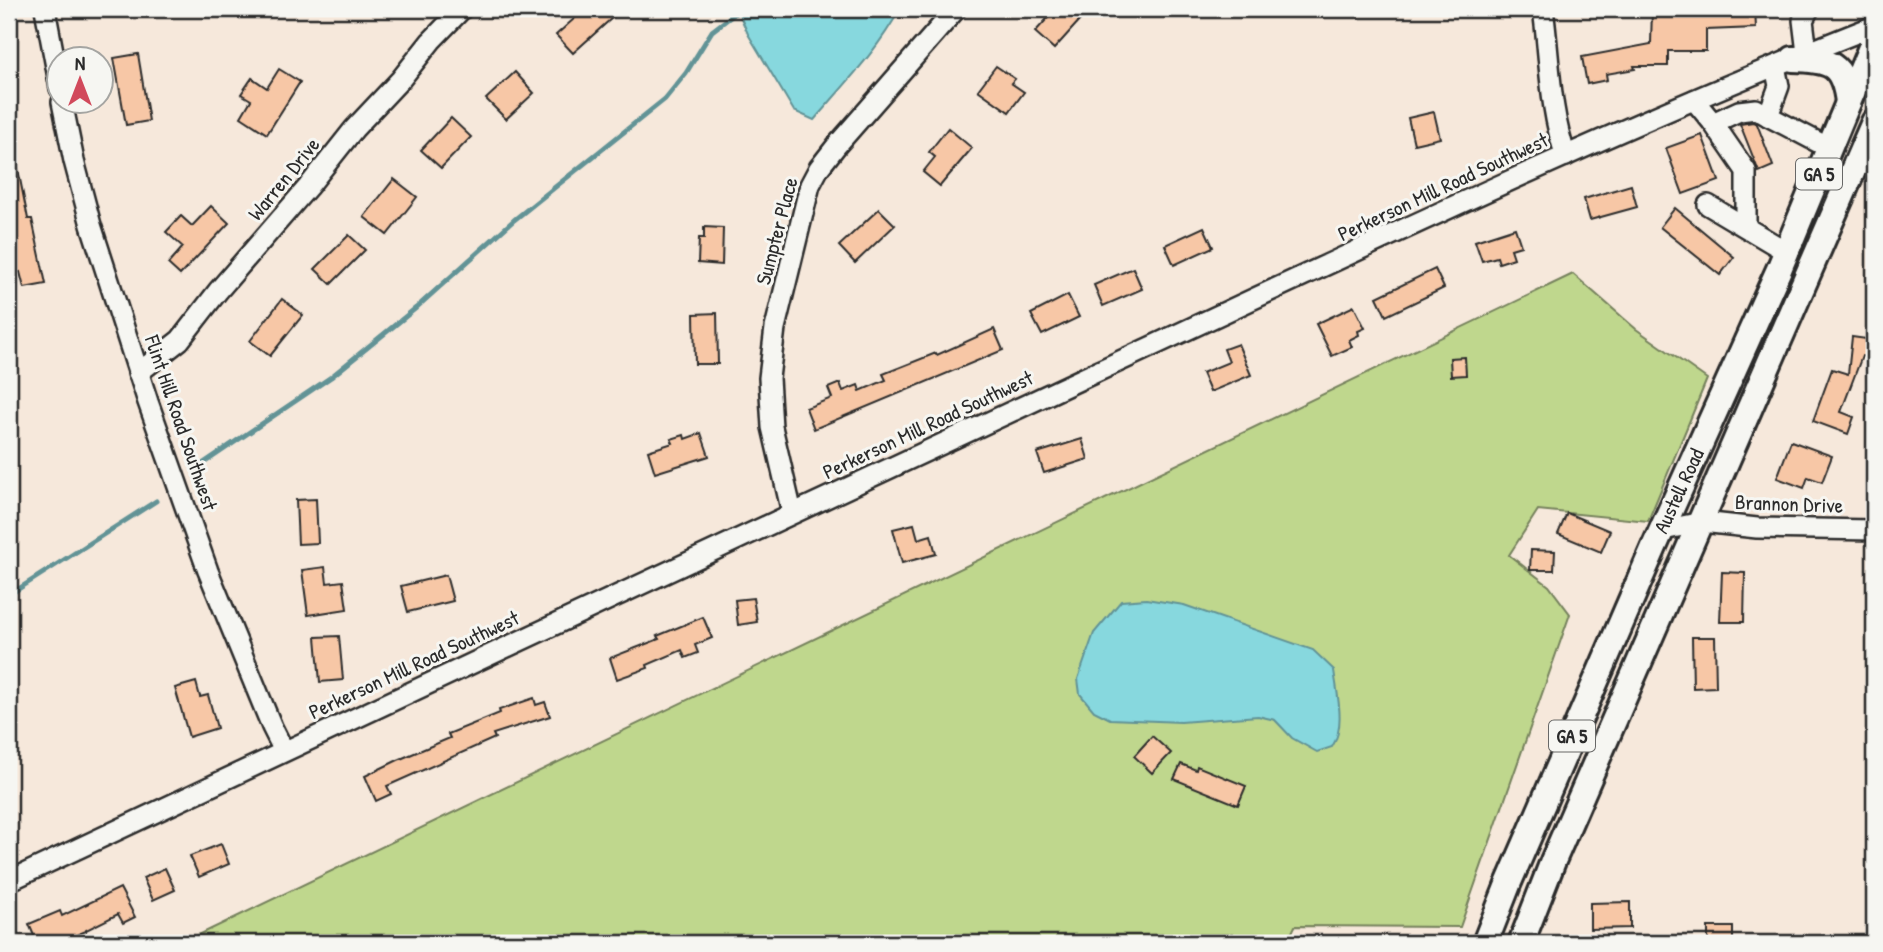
<svg xmlns="http://www.w3.org/2000/svg" width="1883" height="952" viewBox="0 0 1883 952" font-family="'Patrick Hand',sans-serif">
	<style>
		.green { fill: #bfd78d; stroke: #75815c; stroke-width: 2 }
		.water { fill: #87d8de; stroke: #629396; stroke-width: 2 }
		.lines { fill: none; stroke-linecap: round; stroke-linejoin: round }
		.stream { stroke: #629396; stroke-width: 5 }
		.building { fill: #f7c7a6; stroke: #2b2b2b; stroke-width: 2 }
		.minor-casing { stroke: #2b2b2b; stroke-width: 24 }
		.major-casing { stroke: #2b2b2b; stroke-width: 30 }
		.minor { stroke: #f6f6f2; stroke-width: 19 }
		.major { stroke: #f6f6f2; stroke-width: 24 }
		.labels { text-anchor: middle; stroke-width: 6; stroke-linejoin: round; paint-order: stroke }
		.shield { fill: #f6f6f2; stroke: #686867; stroke-width: 2 }
		.shield-label { font-size: 19px; font-weight: bold; fill: #2b2b2b }
		.street-label { font-size: 21px; fill: #2b2b2b; stroke: #f6f6f2 }
	</style>
	<rect width="100%" height="100%" fill="#f6e8db"/>
	<filter id="ink" filterUnits="userSpaceOnUse"><feTurbulence type="fractalNoise" baseFrequency=".0143" numOctaves="2"/><feDisplacementMap in="SourceGraphic" scale="14" xChannelSelector="R" yChannelSelector="G"/><feConvolveMatrix kernelMatrix="1 2 1 2 8 2 1 2 1" color-interpolation-filters="sRGB"/></filter>
	<g filter="url(#ink)">
		<path class="green" d="M1573,274L1636,329L1707,379L1648,521L1538,510L1509,555L1549,586L1570,614L1460,927L1295,926L1287,943H182Z"/>
		<g class="water">
			<path d="M737,9H900C878,50 844,85 814,120L794,111L748,34Z"/>
			<path d="M1146,599L1184,605L1313,650L1334,670C1337,694 1346,726 1332,747L1317,752L1292,738L1275,720L1258,716L1181,722L1110,719L1094,711L1080,694L1078,679L1094,633L1121,601Z"/>
		</g>
		<g class="lines">
			<g class="stream">
				<path d="M195,469L331,377L416,308L514,220L665,99L686,73L712,31L738,11"/>
				<path d="M9,595L156,501"/>
			</g>
		</g>
		<g class="building">
			<path d="M585,9H622L573,53L556,35Z"/>
			<path d="M1056,9H1090L1054,49L1035,32Z"/>
			<path d="M1652,9H1755L1756,28L1706,30V51H1668V66H1634L1635,69L1606,74L1607,80L1587,84L1582,57L1651,44Z"/>
			<path d="M138,54L149,121L126,125L114,58Z"/>
			<path d="M996,66L1015,79L1011,83L1024,92L1009,112L978,90Z"/>
			<path d="M279,69L300,82L267,134L241,117L251,100L241,94L252,78L267,88Z"/>
			<path d="M515,72L534,93L506,119L486,99Z"/>
			<path d="M1434,112L1440,138L1414,144L1408,118Z"/>
			<path d="M451,118L471,137L441,168L421,150Z"/>
			<path d="M1753,122L1757,124L1773,166L1759,172L1740,124Z"/>
			<path d="M948,128L972,148L940,186L923,172L935,157L929,152Z"/>
			<path d="M1702,135L1719,181L1683,194L1666,148Z"/>
			<path d="M9,154H15L28,219H32L46,284L24,288L20,272L11,274L9,262Z"/>
			<path d="M394,179L417,197L387,235L364,217Z"/>
			<path d="M1631,185L1637,207L1590,220L1584,199Z"/>
			<path d="M211,206L229,223L180,275L168,264L183,247L166,232L181,216L192,226Z"/>
			<path d="M1675,208L1734,257L1720,275L1660,227Z"/>
			<path d="M879,209L895,225L855,263L839,246Z"/>
			<path d="M704,227L723,228L722,265L698,263L699,238H704Z"/>
			<path d="M1204,227L1213,247L1174,265L1165,245Z"/>
			<path d="M1515,228L1521,246L1511,249L1514,258L1499,263L1497,257L1482,261L1475,241Z"/>
			<path d="M349,235L365,250L331,284L315,269Z"/>
			<path d="M1133,268L1142,289L1103,306L1094,285Z"/>
			<path d="M1435,269L1444,288L1386,316L1377,297Z"/>
			<path d="M1068,295L1079,317L1042,335L1031,314Z"/>
			<path d="M282,299L303,315L270,356L250,341Z"/>
			<path d="M1354,306L1365,328L1358,331L1359,335L1349,340L1352,347L1332,356L1316,324Z"/>
			<path d="M717,313L718,364H695L694,314Z"/>
			<path d="M994,329L1003,350L814,429L806,408L832,398L828,388L840,383L843,391L858,385L860,391L886,380L883,374L936,353L937,355Z"/>
			<path d="M1852,337L1874,340V358L1862,356L1841,412L1854,417L1848,434L1813,421L1832,369L1848,374Z"/>
			<path d="M1238,344L1251,375L1210,392L1202,373L1229,362L1224,349Z"/>
			<path d="M1465,357L1466,375L1451,376L1450,358Z"/>
			<path d="M701,433L709,456L655,473L648,451L673,443L671,439L684,435L685,439Z"/>
			<path d="M1082,439L1088,459L1044,473L1037,453Z"/>
			<path d="M1791,441L1832,456L1822,482L1808,477L1804,488L1777,478Z"/>
			<path d="M316,499L318,543L298,544L296,500Z"/>
			<path d="M1567,513L1610,531L1601,552L1558,534Z"/>
			<path d="M914,524L918,539L931,535L936,554L902,563L893,529Z"/>
			<path d="M1531,550L1555,551L1554,570H1530Z"/>
			<path d="M325,567L327,583L343,581L347,609L308,615L302,570Z"/>
			<path d="M1722,572L1745,573L1744,622H1720Z"/>
			<path d="M446,575L453,601L408,612L401,586Z"/>
			<path d="M753,598L757,622L738,625L735,600Z"/>
			<path d="M703,617L712,638L695,645L698,653L685,658L682,650L647,665L648,668L617,679L610,658L659,639L657,636Z"/>
			<path d="M339,636L343,680L320,682L316,637Z"/>
			<path d="M1692,637H1715L1716,687L1693,688Z"/>
			<path d="M196,682L200,697L208,695L217,728L189,737L175,688Z"/>
			<path d="M534,698L536,705L545,702L550,716L493,734L495,738L387,786L391,794L376,801L365,776L398,760L450,738L448,734L500,713L499,710Z"/>
			<path d="M1152,736L1171,753L1152,773L1134,756Z"/>
			<path d="M1181,764L1196,770L1197,766L1246,786L1238,805L1174,779Z"/>
			<path d="M221,844L229,864L199,877L190,856Z"/>
			<path d="M165,868L175,890L153,900L143,878Z"/>
			<path d="M120,888L135,917L123,923L118,914L86,930V931L57,943H37L29,924L60,911L62,916Z"/>
			<path d="M1630,902V928L1590,929V903Z"/>
			<rect x="1708" y="927" width="25" height="16"/>
		</g>
		<g class="lines">
			<g class="minor-casing">
				<g id="minor">
					<path d="M45,9L60,88"/>
					<path d="M1543,9C1550,58 1549,109 1566,156"/>
					<path d="M1807,53L1803,20L1809,9"/>
					<path d="M1775,66L1779,86L1768,116L1829,148"/>
					<path d="M1694,100L1713,123L1739,111L1756,109L1768,116"/>
					<path d="M62,102L74,161L91,225L148,402L208,571L272,727L284,751"/>
					<path d="M1713,123L1746,171V227"/>
					<path d="M1708,205L1787,252"/>
					<path d="M138,373L180,340L218,291L308,187L354,129L401,79L431,41L462,9"/>
					<path d="M792,513L772,427L769,378L775,328L810,185L819,168L837,145L956,9"/>
					<path d="M1663,530L1702,522L1757,528L1874,530"/>
					<path d="M9,881C369,711 731,542 1092,374C1351,254 1608,130 1874,26"/>
				</g>
			</g>
			<g class="major-casing">
				<g id="major">
					<path d="M1793,59C1830,60 1843,63 1848,102"/>
					<path d="M1485,943L1509,882L1654,547L1780,267L1874,40"/>
					<path d="M1521,943L1553,861L1874,122"/>
				</g>
			</g>
			<use href="#minor" class="minor"/>
			<use href="#major" class="major"/>
		</g>
	</g>
	<g class="labels">
		<g class="shield">
			<rect x="1796" y="158.5" width="46" height="31" rx="5"/>
			<rect x="1549" y="720.5" width="46" height="31" rx="5"/>
		</g>
		<g class="shield-label">
			<text x="1819" y="181">GA 5</text>
			<text x="1572" y="743">GA 5</text>
		</g>
		<g class="street-label">
			<text transform="translate(284 179) rotate(-51)" y="7">Warren Drive</text>
			<text transform="translate(1443 187) rotate(-25)" y="7">Perkerson Mill Road Southwest</text>
			<text transform="translate(777 231) rotate(-75)" y="7">Sumpter Place</text>
			<text transform="translate(181 423) rotate(71)" y="7">Flint Hill Road Southwest</text>
			<text transform="translate(928 425) rotate(-25)" y="7">Perkerson Mill Road Southwest</text>
			<text transform="translate(1679 491) rotate(-65)" y="7">Austell Road</text>
			<text transform="translate(1789 504) rotate(2)" y="7">Brannon Drive</text>
			<text transform="translate(414 665) rotate(-25)" y="7">Perkerson Mill Road Southwest</text>
		</g>
	</g>
	<rect width="1883" height="952" fill="none" stroke="#f6f6f2" stroke-width="35"/>
	<rect x="18" y="18" width="1848" height="917" fill="none" stroke="#2b2b2b" stroke-width="2.5" filter="url(#ink)"/>
	<g transform="translate(80 80)"><circle r="33" fill="#f6f6f2" stroke="#a5a5a2" stroke-width="2"/>
	<path d="M0-5L12 26L0 18L-12 26Z" fill="#d1495b"/>
	<text y="-10" font-size="19" font-weight="bold" text-anchor="middle" fill="#2b2b2b">N</text>
	</g>
</svg>
